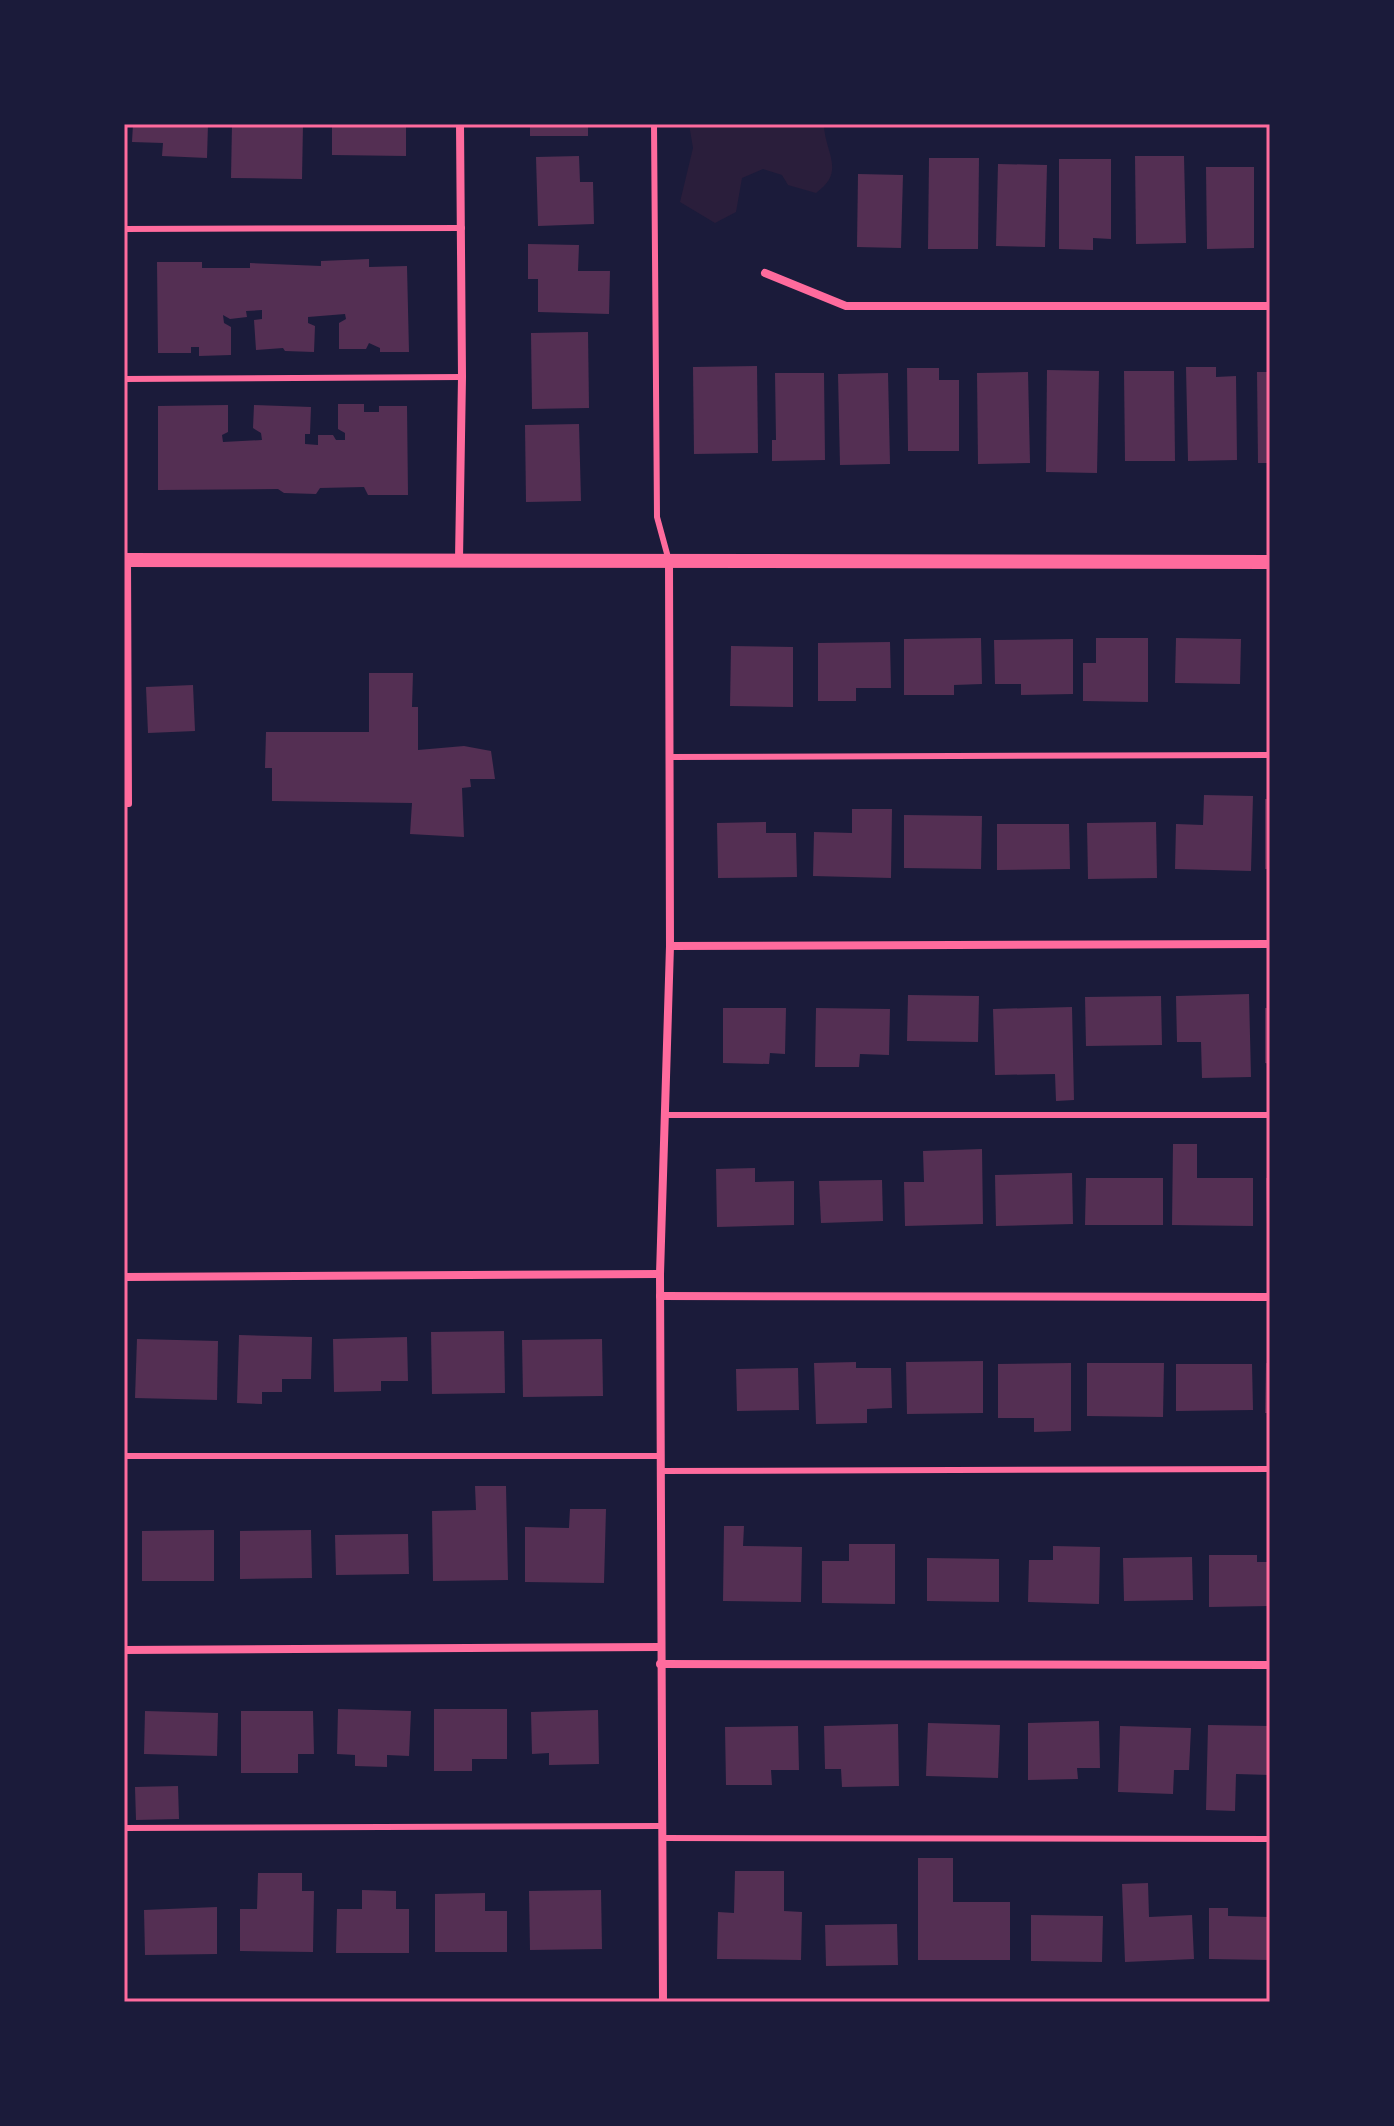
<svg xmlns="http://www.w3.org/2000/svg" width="1394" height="2126" viewBox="0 0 1394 2126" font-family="Ubuntu,sans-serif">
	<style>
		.green { fill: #2a1e3b }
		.building { fill: #542f53 }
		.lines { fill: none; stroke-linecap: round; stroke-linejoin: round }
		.service { stroke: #ff6b9d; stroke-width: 6 }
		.minor { stroke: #ff6b9d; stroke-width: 8 }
		.tertiary { stroke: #ff6b9d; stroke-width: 14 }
		.neatline { fill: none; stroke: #ff6b9d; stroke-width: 3 }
	</style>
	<rect width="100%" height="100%" fill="#1b1b3a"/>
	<path class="green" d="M689,124H824C824,152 847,171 816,193L788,185L782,175L763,169L742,178L736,212L715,223L680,202L693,148Z"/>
	<g class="building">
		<path d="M133,124H208L207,158L162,156L163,143L132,142Z"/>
		<path d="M232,124H303L302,179L231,178Z"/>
		<path d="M332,124H406V156L332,155Z"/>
		<rect x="530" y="124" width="58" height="12"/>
		<path d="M579,156L580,182H593L594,224L538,226L536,157Z"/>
		<path d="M1135,156H1184L1186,243L1136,244Z"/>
		<path d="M929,158H979L978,249H928Z"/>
		<path d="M1059,159H1111V239L1093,238V250L1059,249Z"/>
		<path d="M998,164L1047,165L1045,247L996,246Z"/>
		<path d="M1206,167H1254V248L1207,249Z"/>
		<path d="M858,174L903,175L901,248L857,247Z"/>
		<path d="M528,244L579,245L578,271H610L609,314L538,312V279H528Z"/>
		<path d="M369,259V267L407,266L409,352H380V348L369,343L366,349H339V323L346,319L345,314L308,317V323L315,326L314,352L285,351L283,348L256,350L254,320L262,319V310L246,311L247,317L230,319L223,315L224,323L231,327V355L199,356V347H191V353H158L157,262H202V268H250V263L321,266V261Z"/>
		<path d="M588,332L589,408L532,409L531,333Z"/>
		<path d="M757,366L758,453L694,454L693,367Z"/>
		<path d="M1186,367H1216V377L1236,376L1237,460L1188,461Z"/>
		<path d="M907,368H939V380H959V451H908Z"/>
		<path d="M1047,370L1099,371L1097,473L1046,472Z"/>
		<path d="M1124,371H1174L1175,461H1125Z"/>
		<path d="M1028,372L1030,463L978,464L977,373Z"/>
		<path d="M1257,372H1270V463H1258Z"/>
		<path d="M775,373H824L825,460L772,461V440H776Z"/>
		<path d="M888,373L890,464L840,465L838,374Z"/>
		<path d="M338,404H364V412H379V406H407L408,495H368L364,487L320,488L316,494L284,493L278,489L158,490V406L228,405V432L222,435L223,442L262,440L261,433L253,428L254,405L311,407L310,434H305V444L318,445V435H333L336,440H345V433L338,429Z"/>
		<path d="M579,424L581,501L526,502L525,425Z"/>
		<path d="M981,638L982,684L954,685V695H904V639Z"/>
		<path d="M1096,638H1148V702L1083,701V663H1096Z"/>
		<path d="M1176,638L1241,639L1240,684L1175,683Z"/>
		<path d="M1073,639V694L1021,695V684H995L994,640Z"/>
		<path d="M890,642L891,688H856V701H818V643Z"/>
		<path d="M731,646L793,647V707L730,706Z"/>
		<path d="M369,673H413L412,707H418V750L464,746L491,751L495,779H470L471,787L462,788L464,837L410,834L412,803L272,801V768H265L266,732H369Z"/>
		<path d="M193,685L195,731L148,733L146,687Z"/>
		<path d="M1204,795L1253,796L1251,871L1175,869L1176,824L1203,825Z"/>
		<rect x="1265" y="799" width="5" height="70"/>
		<path d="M852,809H892L891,878L813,876L814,832L852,833Z"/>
		<path d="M904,815L982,816L981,869L904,868Z"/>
		<path d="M766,822V833H796L797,877L718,878L717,823Z"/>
		<path d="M1156,822L1157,878L1088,879L1087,823Z"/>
		<path d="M997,824H1069L1070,869L997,870Z"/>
		<path d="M1249,994L1251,1077L1202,1078L1201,1042H1177L1176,996Z"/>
		<path d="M908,995L979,996L978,1042L907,1041Z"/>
		<path d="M1161,996L1162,1045L1086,1046L1085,997Z"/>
		<path d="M1072,1007L1074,1100L1056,1101L1055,1074L995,1075L993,1009Z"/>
		<path d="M723,1008H786L785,1054L770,1053L769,1064L723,1063Z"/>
		<path d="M816,1008L890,1009L889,1055L860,1054L859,1067H815Z"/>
		<path d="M1265,1008H1270V1064L1265,1063Z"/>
		<path d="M1173,1144H1197V1178H1253V1226L1172,1225Z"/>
		<path d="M982,1149L983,1224L905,1226L904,1182H924L923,1151Z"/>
		<path d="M755,1168V1182L794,1181V1225L717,1227L716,1169Z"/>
		<path d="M1072,1173L1073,1224L996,1226L995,1175Z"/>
		<path d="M1086,1178H1163V1225H1085Z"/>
		<path d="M1266,1178H1270V1225H1267Z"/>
		<path d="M882,1180L883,1221L821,1223L819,1181Z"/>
		<path d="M504,1331L505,1393L432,1394L431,1332Z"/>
		<path d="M239,1335L312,1337L311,1379H282V1392H262V1404L237,1403Z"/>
		<path d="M407,1337L408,1381H381V1391L334,1392L333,1339Z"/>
		<path d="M137,1339L218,1341L217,1400L135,1398Z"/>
		<path d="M602,1339L603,1396L523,1397L522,1340Z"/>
		<path d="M983,1361V1413L907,1414L906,1362Z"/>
		<path d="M856,1362V1368H891L892,1408L867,1409V1423L816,1424L814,1363Z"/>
		<path d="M1071,1363V1431L1034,1432V1418H998V1364Z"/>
		<path d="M1087,1363H1164L1163,1417L1087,1416Z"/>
		<path d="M1266,1363L1270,1364V1413H1265Z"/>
		<path d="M1176,1364H1252L1253,1410L1176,1411Z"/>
		<path d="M798,1368L799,1410L737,1411L736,1369Z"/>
		<path d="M475,1486H506L508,1580L433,1581L432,1511L476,1510Z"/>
		<path d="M570,1509H606L604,1583L525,1582V1527L569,1528Z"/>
		<path d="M724,1526H744L743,1546L802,1547L801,1602L723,1601Z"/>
		<path d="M214,1530V1581H142V1531Z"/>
		<path d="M311,1530L312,1578L240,1579V1531Z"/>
		<path d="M408,1534L409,1574L336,1575L335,1535Z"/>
		<path d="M849,1544H895V1604L822,1603V1561H849Z"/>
		<path d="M1053,1546L1100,1547L1099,1604L1028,1602L1029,1560H1053Z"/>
		<path d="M1209,1555H1257V1562H1270V1606L1209,1607Z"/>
		<path d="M1192,1557L1193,1600L1124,1601L1123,1558Z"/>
		<path d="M927,1558L999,1559V1602L927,1601Z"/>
		<path d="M338,1709L411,1711L409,1756L387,1755V1767L355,1766V1755L337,1754Z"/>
		<path d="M434,1709H507V1759H472V1771H434Z"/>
		<path d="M598,1710L599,1764L549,1765V1753L532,1754L531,1712Z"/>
		<path d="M145,1711L218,1713L217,1756L144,1754Z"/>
		<path d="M241,1711H313L314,1754H298V1773H241Z"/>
		<path d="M1099,1721L1100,1768H1077L1078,1779L1028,1780V1723Z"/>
		<path d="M928,1723L1000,1725L998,1778L926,1776Z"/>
		<path d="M898,1724L899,1786L842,1787L841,1769H825L824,1726Z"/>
		<path d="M1208,1725L1270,1726V1775L1236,1774L1235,1811L1206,1810Z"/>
		<path d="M798,1726L799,1770H771L772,1785H726L725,1727Z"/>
		<path d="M1120,1726L1191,1728L1189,1770H1174L1173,1794L1118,1792Z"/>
		<path d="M178,1786L179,1819L136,1820L135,1787Z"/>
		<path d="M918,1858H953V1902H1010V1960H918Z"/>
		<path d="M735,1871H784V1911L802,1912L801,1960L717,1959L718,1912L734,1913Z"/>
		<path d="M258,1873H302V1891H314L313,1952L240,1951V1909H257Z"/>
		<path d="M1148,1883L1149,1917L1192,1915L1194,1959L1125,1962L1122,1884Z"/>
		<path d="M362,1890L396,1891V1909H409V1953H336L337,1909H362Z"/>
		<path d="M601,1890L602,1949L530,1950L529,1891Z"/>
		<path d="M485,1893V1911H507V1952H435V1894Z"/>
		<path d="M217,1907V1954L145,1955L144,1910Z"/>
		<path d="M1209,1908H1228V1916L1270,1917V1960L1209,1959Z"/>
		<path d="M1031,1915L1103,1916L1102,1962L1031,1961Z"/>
		<path d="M897,1924L898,1965L826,1966L825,1925Z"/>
	</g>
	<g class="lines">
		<g class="service">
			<path d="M654,124L657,517L669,561"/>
			<path d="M124,229L462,228"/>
			<path d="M124,379L462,377"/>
			<path d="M669,757L1270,755"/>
			<path d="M124,804H129L128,560"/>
			<path d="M665,1115H1270"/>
			<path d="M124,1456H660"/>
			<path d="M660,1471L1270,1469"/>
			<path d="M124,1828L661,1826"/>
			<path d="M662,1838L1270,1839"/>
		</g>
		<g class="minor">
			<path d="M765,273L846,306H1270"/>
			<path d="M459,559L462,377L460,124"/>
			<path d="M670,946L1270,944"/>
			<path d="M124,1277L660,1274"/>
			<path d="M660,1296L1270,1297"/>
			<path d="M124,1650L660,1647"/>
			<path d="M660,1664L1270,1665"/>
			<path d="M663,2002L660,1274L670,946L669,561"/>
		</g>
		<path class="tertiary" d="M124,560L1270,562"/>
	</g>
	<rect width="1394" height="2126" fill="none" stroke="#1b1b3a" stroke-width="252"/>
	<rect x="126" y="126" width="1142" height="1874" class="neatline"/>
</svg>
